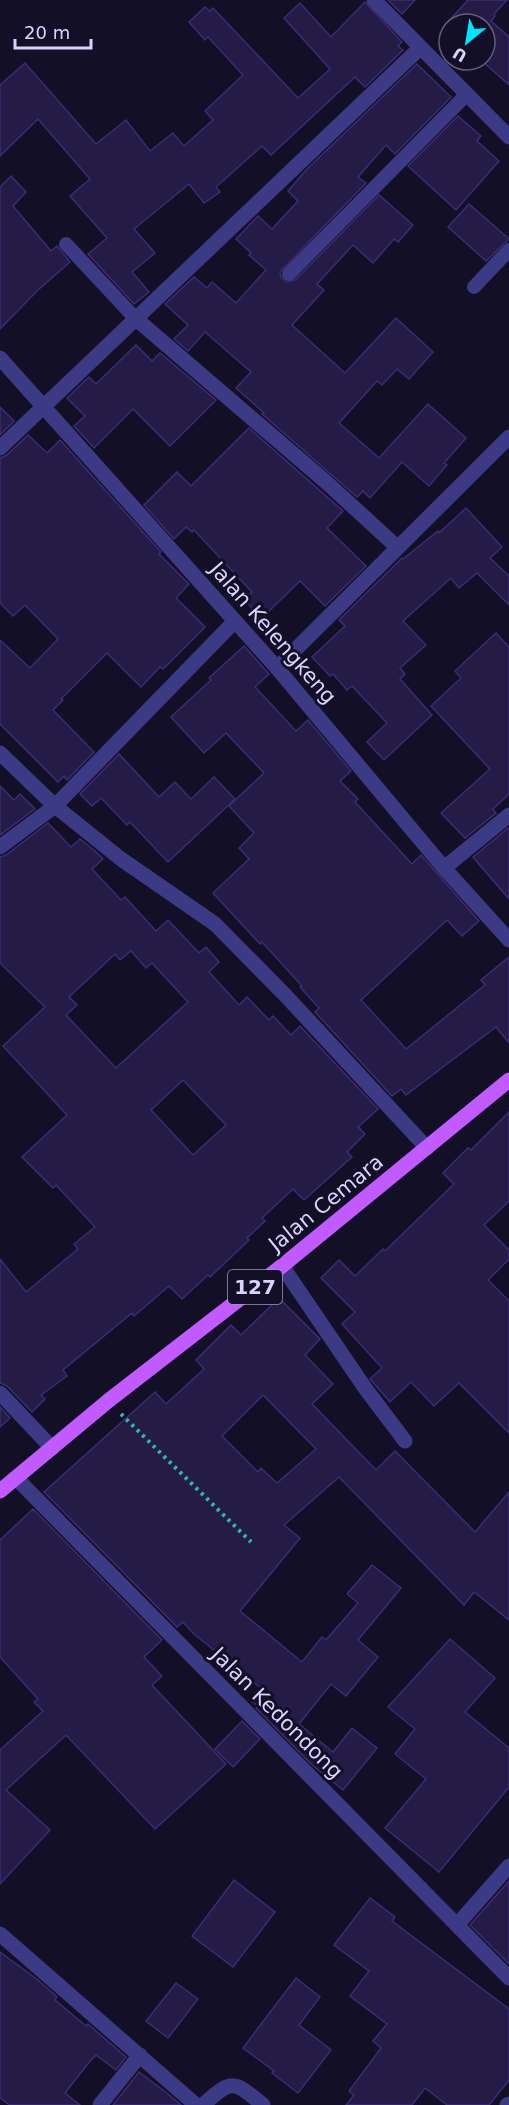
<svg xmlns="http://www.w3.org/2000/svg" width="509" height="2105" viewBox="0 0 509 2105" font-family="'DejaVu Sans',sans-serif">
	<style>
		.building { fill: #241b47; stroke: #3b2d73; stroke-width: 1.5; fill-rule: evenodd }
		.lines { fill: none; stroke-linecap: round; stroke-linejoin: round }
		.path { stroke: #2fb8b0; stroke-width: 4; stroke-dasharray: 3 4.5; stroke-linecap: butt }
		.lane { stroke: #3d3a85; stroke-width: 14 }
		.street { stroke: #3d3a85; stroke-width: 15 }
		.primary { stroke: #c25bff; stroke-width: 15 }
		.labels { text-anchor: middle; stroke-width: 6; stroke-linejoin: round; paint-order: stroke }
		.shield { fill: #130f26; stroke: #9e99be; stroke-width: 1.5 }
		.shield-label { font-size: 20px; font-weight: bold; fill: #d9d4ff }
		.street-label { font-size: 21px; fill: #d9d4ff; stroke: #130f26 }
	</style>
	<rect width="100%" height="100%" fill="#130f26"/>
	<g class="building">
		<path d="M388,0H415L402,14Z"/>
		<path d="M468,0H507L494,14L495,16L491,21L509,37V85L481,60H485V24H449V30L444,26Z"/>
		<path d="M365,2L402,42L398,46L403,50L365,87L355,77L271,155L262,146L216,187L220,192L204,203L189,184L134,229L155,253L132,272L149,292L134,304L88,254L107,238L70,196L90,179L38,119L0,156V85L25,63L96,144L126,120L150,151L173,133L184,146L213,120L205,111L243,75L208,37L205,40L189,22L205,7L210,11L213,8L298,98L330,69L284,18L300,3L331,37Z"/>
		<path d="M417,64L451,97L395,154L386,145L358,177L366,183L280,272L281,277L286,282L295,280L379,195L413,225L398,242L394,239L373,263L353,245L317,284L324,290L292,325L345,373L396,318L433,352L409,379L397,369L382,385L377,381L339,423L379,458L428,404L466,438L444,463L447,465L429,486L402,462L370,498L363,491L357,497L262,414L264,413L236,388L251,372L205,332L188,351L174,339L188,325L165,304L194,277L207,288L212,282L236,303L266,270L249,255L251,253L236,239L258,216L272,229L298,201L288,191L307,169Z"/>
		<path d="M458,116L481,136L477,141L499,161L456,210L408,166Z"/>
		<path d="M11,176L26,192L13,206L51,251L57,246L70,262L38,290L0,329V187Z"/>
		<path d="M469,204L509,239L486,261L448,227Z"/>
		<path d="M136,345L152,361L160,353L216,400L170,446L133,409L94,448L74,426L85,416L67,398L89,377L96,384Z"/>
		<path d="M0,407L14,421L0,435Z"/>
		<path d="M249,428L343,511L327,528L366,566L325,606L300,581L262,618L244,600L252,592L194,530L192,532L186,527L174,539L144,505L177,472L191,486Z"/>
		<path d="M28,435L47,453L60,440L161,552L159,554L189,584L176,598L205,627L163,669L160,667L141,687L107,653L61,699L63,700L53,710L94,752L67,780L64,776L58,782L0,724V640L30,668L58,639L25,605L13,616L0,603V458L7,455Z"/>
		<path d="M466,508L502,547L490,558L509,576V605L477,573L459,588L451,578L403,621L426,645L400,668L405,674L400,679L432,715L384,760L367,742L387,723L352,686L347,690L333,674L330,676L312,657L345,626L339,620L402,558L403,559L438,531L439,533Z"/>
		<path d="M496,633L509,647V794L493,809L496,813L465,838L441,813L490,769L431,706L461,678L455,671Z"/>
		<path d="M244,646L269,674L255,687L296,731L308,720L351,771L340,781L358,799L355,802L412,864L421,855L479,921L462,936L447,920L361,1000L406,1049L485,985L481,980L509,957V1043L496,1027L406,1095L401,1089L392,1096L315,1012L319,1008L300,987L302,986L262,942L260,944L213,893L249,859L239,848L254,833L229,806L264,773L226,733L204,753L171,717L211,680L209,678Z"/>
		<path d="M119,754L159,797L175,782L191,799L214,777L235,799L168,862L130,822L127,825L101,798L92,806L80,794Z"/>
		<path d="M0,786L14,800L20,794L35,809L0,835Z"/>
		<path d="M48,823L71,847L80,839L95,851L103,859L92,869L121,900L125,897L156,931L168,920L199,953L206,947L219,962L209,972L239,1005L247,997L269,1020L273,1016L291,1035L300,1026L378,1109L358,1127L365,1134L347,1152L352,1157L304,1200L293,1189L262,1218L265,1221L247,1238L249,1240L210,1277L208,1275L182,1299L169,1286L134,1316L132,1313L63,1370L67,1376L41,1395L45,1399L32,1412L7,1386L0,1383V1259L26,1292L78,1249L74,1244L95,1227L56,1185L53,1188L22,1157L67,1115L3,1046L45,1007L0,963V857L6,855ZM131,951L146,968L152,963L188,1002L116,1068L66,1015L77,1005L69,997L115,954L120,960ZM183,1080L226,1125L193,1155L151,1110Z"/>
		<path d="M508,828L509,829V899L473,857Z"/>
		<path d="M509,1112V1201L484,1225L509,1250V1259L488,1280L509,1301V1433L459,1383L434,1406L411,1382L390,1402L370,1379L382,1368L342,1324L355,1312L321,1278L339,1260L355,1276L383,1249L385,1251L454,1184L443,1173L468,1148L471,1150Z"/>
		<path d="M279,1298L320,1339L305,1355L333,1384L312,1404L376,1470L395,1451L475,1532L509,1492V1620L474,1592L464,1605L339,1477L284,1525L300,1538L240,1611L302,1662L322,1637L326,1640L358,1603L347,1594L372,1565L401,1588L358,1640L378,1657L346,1696L331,1684L299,1724L333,1752L352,1728L377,1748L343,1790L311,1764L256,1708L258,1706L252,1702L262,1689L194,1634L183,1622L177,1627L44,1492L155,1392L166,1404L204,1369L196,1360L231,1325L241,1335ZM263,1395L316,1449L277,1483L261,1468L258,1472L222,1436Z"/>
		<path d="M0,1407L10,1418L0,1427Z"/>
		<path d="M33,1509L162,1640L144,1657L162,1676L152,1685L226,1764L155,1829L66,1735L6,1790L50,1830L0,1884V1750L43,1711L34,1702L38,1699L0,1657V1540Z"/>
		<path d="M450,1639L495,1678L465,1712L509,1748V1787L439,1872L385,1828L426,1779L395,1754L415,1729L388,1707Z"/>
		<path d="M242,1721L260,1739L233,1767L215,1749Z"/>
		<path d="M234,1880L275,1912L233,1967L192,1936Z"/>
		<path d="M509,1881V1964L470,1925Z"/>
		<path d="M370,1898L395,1917L392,1921L509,2009V2080L489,2105H447L425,2088L412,2105H346L354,2095L349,2091L381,2048L373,2041L387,2024L350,1996L369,1971L334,1945Z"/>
		<path d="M0,1952L38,1980L57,1997L55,2000L86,2026L88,2024L126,2057L116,2070L96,2055L90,2061L65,2093L80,2105H10L0,2098Z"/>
		<path d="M296,1978L320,1997L299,2025L331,2050L298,2093L272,2073L274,2071L243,2048Z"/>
		<path d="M176,1983L198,1999L168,2038L146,2021Z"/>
		<path d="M139,2072L168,2094L181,2105H113Z"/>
	</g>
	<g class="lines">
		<path class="path" d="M121,1414L251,1542"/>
		<g class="lane">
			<path d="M66,244L135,318"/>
			<path d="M289,274L466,95"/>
			<path d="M474,287L509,250"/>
		</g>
		<g class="street">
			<path d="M374,0L509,137"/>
			<path d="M135,318L325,481L397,547"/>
			<path d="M0,358L277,668L444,868L509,940"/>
			<path d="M0,448L420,48"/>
			<path d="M277,668L509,437"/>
			<path d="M0,753L55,806L121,859L215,924L286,996L427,1148"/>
			<path d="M0,847L55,806L235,621"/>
			<path d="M444,868L509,815"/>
			<path d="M282,1266L365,1388L405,1441"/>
			<path d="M0,1393L52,1448"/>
			<path d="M16,1478L509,1978"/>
			<path d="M457,1925L509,1866"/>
			<path d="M0,1934L196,2105"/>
			<path d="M100,2105L140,2055"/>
			<path d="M203,2105C232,2079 233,2080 263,2105"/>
			<path d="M507,2105L509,2104"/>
		</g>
		<path class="primary" d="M0,1491L108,1401L282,1266L509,1080"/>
	</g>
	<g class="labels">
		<rect class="shield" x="228" y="1270" width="54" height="34" rx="4.5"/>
		<g class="shield-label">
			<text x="255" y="1294">127</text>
		</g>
		<g class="street-label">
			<text transform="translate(273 633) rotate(49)" y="7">Jalan Kelengkeng</text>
			<text transform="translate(326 1203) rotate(-39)" y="7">Jalan Cemara</text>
			<text transform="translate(277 1713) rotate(45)" y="7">Jalan Kedondong</text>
		</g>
	</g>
	<g transform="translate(467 42) rotate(210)"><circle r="28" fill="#130f26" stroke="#625e7d" stroke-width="1.5"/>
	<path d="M0-4.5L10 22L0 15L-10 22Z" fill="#00e5ff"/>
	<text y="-9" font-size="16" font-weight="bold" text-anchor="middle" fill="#d9d4ff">U</text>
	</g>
	<path d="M15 39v9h76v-9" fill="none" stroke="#d9d4ff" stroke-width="3"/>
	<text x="24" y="39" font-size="18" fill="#d9d4ff" stroke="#130f26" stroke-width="4.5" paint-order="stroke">20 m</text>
</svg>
